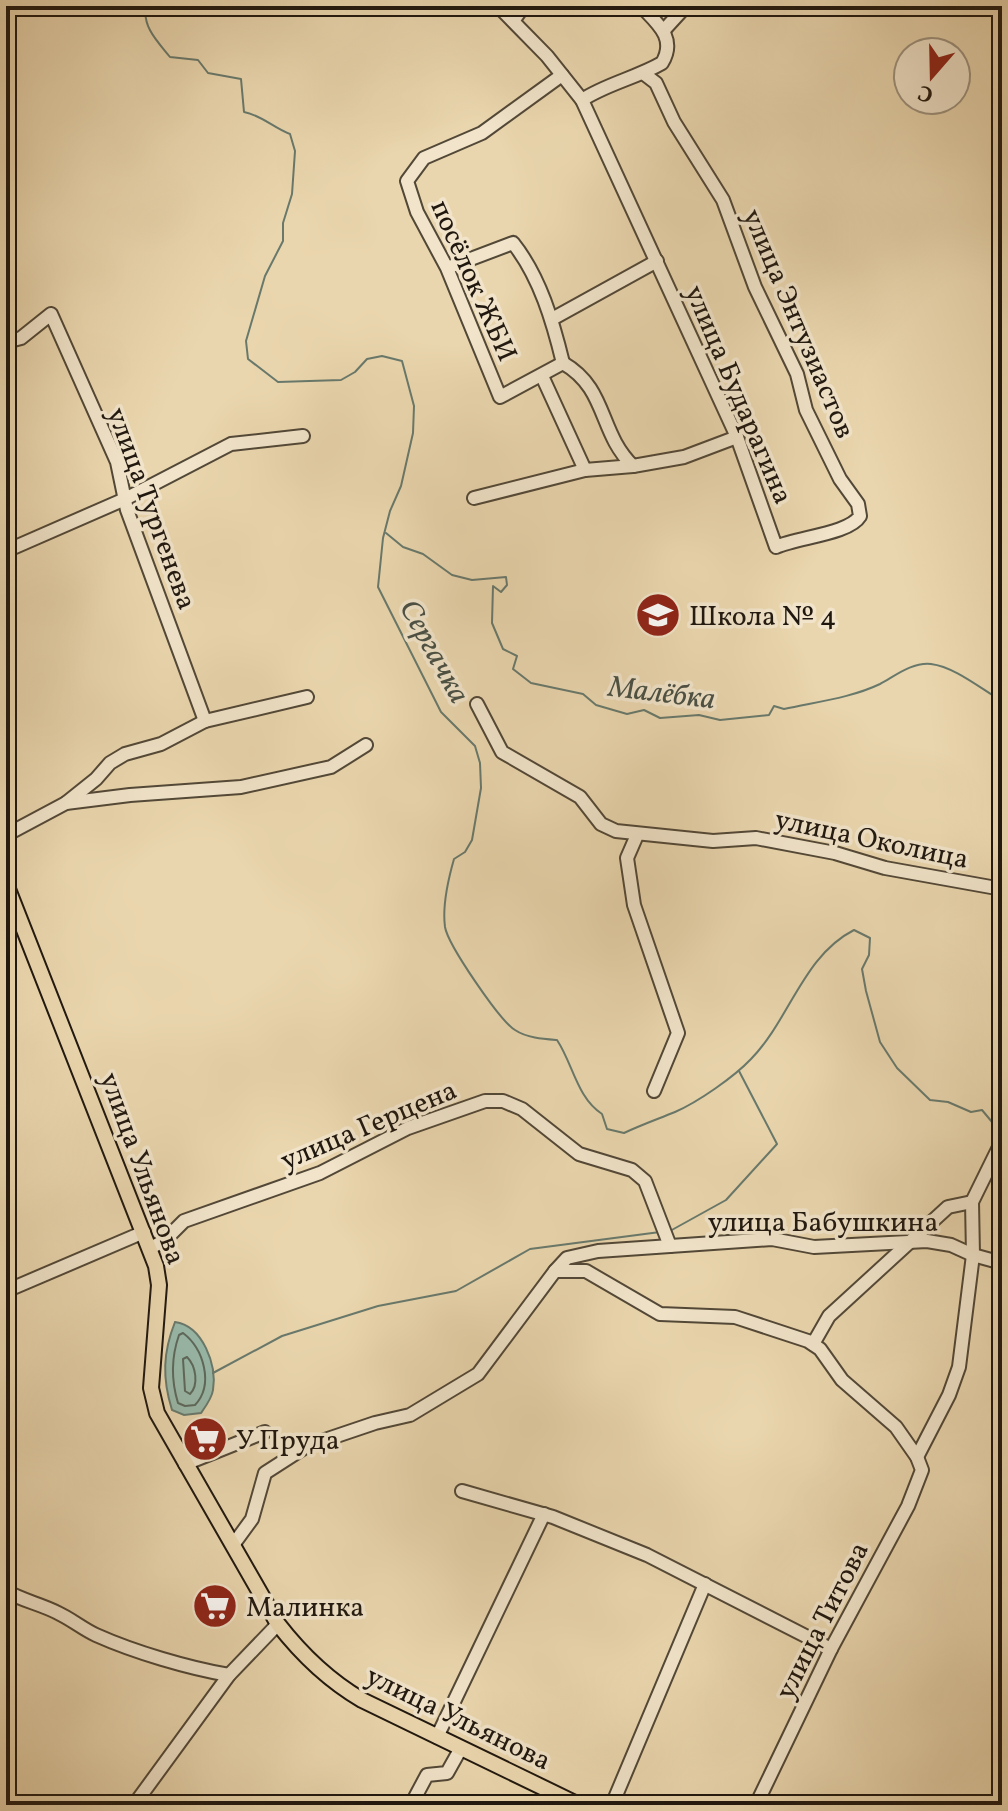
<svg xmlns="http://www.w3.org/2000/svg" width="1008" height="1811" viewBox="0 0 1008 1811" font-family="Vollkorn,serif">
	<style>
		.water { fill: #98b9aa; stroke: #68796c; stroke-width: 2 }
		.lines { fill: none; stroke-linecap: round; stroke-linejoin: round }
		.shore { stroke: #5c685c; stroke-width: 2 }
		.stream { stroke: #68796c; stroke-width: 2 }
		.minor-casing { stroke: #524837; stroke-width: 16 }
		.major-casing { stroke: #20180f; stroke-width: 18 }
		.minor { stroke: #f1e4ca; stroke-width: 12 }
		.major { stroke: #ead6ae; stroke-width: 14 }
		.labels { text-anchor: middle; stroke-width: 7; stroke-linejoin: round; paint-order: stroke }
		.street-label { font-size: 28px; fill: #20180f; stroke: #f1e4ca }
		.poi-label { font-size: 28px; fill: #20180f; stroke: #f1e4ca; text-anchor: start }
		.water-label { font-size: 30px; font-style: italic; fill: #4a5045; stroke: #f1e4ca }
	</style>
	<rect width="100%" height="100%" fill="#ead6ae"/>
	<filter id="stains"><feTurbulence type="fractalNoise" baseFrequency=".0025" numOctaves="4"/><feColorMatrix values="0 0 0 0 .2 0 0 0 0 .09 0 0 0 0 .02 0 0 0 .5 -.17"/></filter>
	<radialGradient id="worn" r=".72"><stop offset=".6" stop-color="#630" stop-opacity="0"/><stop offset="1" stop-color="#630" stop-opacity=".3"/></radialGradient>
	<path class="water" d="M175,1322C203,1326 217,1365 213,1390C212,1398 206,1406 201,1413L184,1415L172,1410C162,1378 163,1352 175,1322Z"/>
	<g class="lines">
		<g class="shore">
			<path d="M183,1333C204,1349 214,1385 195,1405L185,1406L178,1403C171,1380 171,1358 179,1335Z"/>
			<path d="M187,1357C196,1366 199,1385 190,1394L185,1391L183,1359Z"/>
		</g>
		<g class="stream">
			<path d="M146,6C142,27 158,42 170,57L198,60L208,73L241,79L244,112C261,115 274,128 290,134L295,151L292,194L283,223V241L265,276L246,341L248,359L278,382L341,380L355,372L367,359L382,356L402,361L414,406L413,433L401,486L390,511L383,538L378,587L441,712L475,746L480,763L481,788L472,840L465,852L454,859C448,880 442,905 445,927C448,945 500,1021 515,1030C527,1038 543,1039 557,1040C573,1064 577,1098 602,1114L607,1129L624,1133C641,1125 658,1119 675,1112C698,1102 734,1077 751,1059C790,1019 803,956 854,930L870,938L869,955L862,969L866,991L880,1042L897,1068L930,1100L948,1102L971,1112L982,1110L997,1128"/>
			<path d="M386,533L403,547L423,554L452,575L472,580L506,577L507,585L501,592L493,586L492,623L503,649L517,656L513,669L531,683L583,694L596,705L627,714L644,710L660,718L699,715L720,720L769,715L774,706L784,709C815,702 851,698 880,684C895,676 912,662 931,664C955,667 981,689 1002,701"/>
			<path d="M670,1231L726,1200L777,1144L739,1071"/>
			<path d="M213,1373L282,1336L378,1306L456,1291L530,1249L660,1232"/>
		</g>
		<g class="minor-casing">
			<g id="minor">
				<path d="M498,6L547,56L582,100L737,437L776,547C798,537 849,534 860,516L858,504L840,479L806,410L797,374L755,287L723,200L674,122L656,83L643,73"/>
				<path d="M513,21L524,6"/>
				<path d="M664,30L686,6"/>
				<path d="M582,100C606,84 636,78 662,63C677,38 657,23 641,6"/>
				<path d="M447,268L513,243C540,277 553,322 563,363L500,397L447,268L417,212L407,181L424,158L482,133L562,75"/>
				<path d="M552,319L657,261"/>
				<path d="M6,342L21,338L51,314L117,462L127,510L205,721"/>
				<path d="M563,363C608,389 598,432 633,466L684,457L737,437"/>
				<path d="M542,376L585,470L633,466"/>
				<path d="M474,498L585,470"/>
				<path d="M6,551L125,499L231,444L303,436"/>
				<path d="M477,704L502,752L580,797L601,824L616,831L713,841L756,838L835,853L885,868L1002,889"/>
				<path d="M66,803L96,779L110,763L125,754L161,744L205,721L307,697"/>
				<path d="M6,835L66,803L130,795L241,787L331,767L366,745"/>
				<path d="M637,835L627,858L634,905L678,1033L654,1091"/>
				<path d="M150,1248L164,1241L184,1221L320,1173L408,1128L485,1101H503L522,1109L579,1154L632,1170L645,1181L670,1246"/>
				<path d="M555,1271L567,1258L598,1251L772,1239L814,1247L927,1241L951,1245L973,1255L1002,1263"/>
				<path d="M6,1291L144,1232"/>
				<path d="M813,1344L829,1316L948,1207L972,1202"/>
				<path d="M917,1457L949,1395L959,1367L973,1255L972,1202L1002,1141"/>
				<path d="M185,1464L265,1432"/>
				<path d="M462,1491L553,1517L647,1555L831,1649"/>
				<path d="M233,1545L252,1519L265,1473L307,1446L375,1423L410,1415L478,1374L555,1271H586L660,1314L735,1317L808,1341L820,1349L842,1380L896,1427L917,1457L922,1470L908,1506L831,1649L756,1805"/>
				<path d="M6,1591C23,1601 41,1604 58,1613C71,1619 83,1629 96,1635C134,1652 188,1668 229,1675"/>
				<path d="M437,1737L544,1514"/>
				<path d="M134,1805L229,1675L278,1624"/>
				<path d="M411,1805L427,1775L447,1773L461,1748"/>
				<path d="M612,1805L705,1584"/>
			</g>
		</g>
		<g class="major-casing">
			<path id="major" d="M6,884L156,1266L159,1285L151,1388L157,1413L278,1624C302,1655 328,1680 362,1700L579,1805"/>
		</g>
		<use href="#minor" class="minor"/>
		<use href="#major" class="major"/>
	</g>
	<defs>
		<g id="school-disc" transform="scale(2.3)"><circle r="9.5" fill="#8f2418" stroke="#f1e4ca"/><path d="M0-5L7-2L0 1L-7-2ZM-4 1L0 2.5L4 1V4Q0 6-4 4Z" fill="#fff"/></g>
		<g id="supermarket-disc" transform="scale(2.3)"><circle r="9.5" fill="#8f2418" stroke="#f1e4ca"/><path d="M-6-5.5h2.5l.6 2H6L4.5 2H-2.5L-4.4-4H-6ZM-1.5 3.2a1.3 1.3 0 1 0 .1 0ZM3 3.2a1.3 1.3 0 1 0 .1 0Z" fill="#fff"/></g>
	</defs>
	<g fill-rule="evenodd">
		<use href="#school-disc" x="658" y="615"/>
		<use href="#supermarket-disc" x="205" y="1439"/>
		<use href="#supermarket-disc" x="215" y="1606"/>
	</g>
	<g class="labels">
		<g class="street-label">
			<text transform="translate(475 280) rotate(66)" y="10">посёлок ЖБИ</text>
			<text transform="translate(800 323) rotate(67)" y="10">улица Энтузиастов</text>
			<text transform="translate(740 394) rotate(67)" y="10">улица Бударагина</text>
			<text transform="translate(153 508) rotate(70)" y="10">улица Тургенева</text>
			<text transform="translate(872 838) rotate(12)" y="10">улица Околица</text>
			<text transform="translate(368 1124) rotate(-23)" y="10">улица Герцена</text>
			<text transform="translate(144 1168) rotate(70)" y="10">улица Ульянова</text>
			<text x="823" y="1231">улица Бабушкина</text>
			<text transform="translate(821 1620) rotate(-63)" y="10">улица Титова</text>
			<text transform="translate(459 1717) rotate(26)" y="10">улица Ульянова</text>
		</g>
		<g class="poi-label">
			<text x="689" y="625">Школа № 4</text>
			<text x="236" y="1449">У Пруда</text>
			<text x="246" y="1616">Малинка</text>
		</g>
		<g class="water-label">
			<text transform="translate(435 651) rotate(61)" y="10">Сергачка</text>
			<text transform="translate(662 692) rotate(7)" y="10">Малёбка</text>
		</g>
	</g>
	<rect width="1008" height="1811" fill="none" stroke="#ead6ae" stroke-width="32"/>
	<rect x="8" y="8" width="992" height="1795" fill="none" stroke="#20180f" stroke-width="4"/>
	<rect x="16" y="16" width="976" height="1779" fill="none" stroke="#20180f" stroke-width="2"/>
	<g transform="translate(932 76) rotate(200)"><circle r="38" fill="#f1e4ca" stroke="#9d927f" stroke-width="2"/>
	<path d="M0-6L14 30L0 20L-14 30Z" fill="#8f2418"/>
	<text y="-12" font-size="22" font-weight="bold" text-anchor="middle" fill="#20180f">С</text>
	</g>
	<rect width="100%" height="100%" filter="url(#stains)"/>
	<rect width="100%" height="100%" fill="url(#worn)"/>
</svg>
